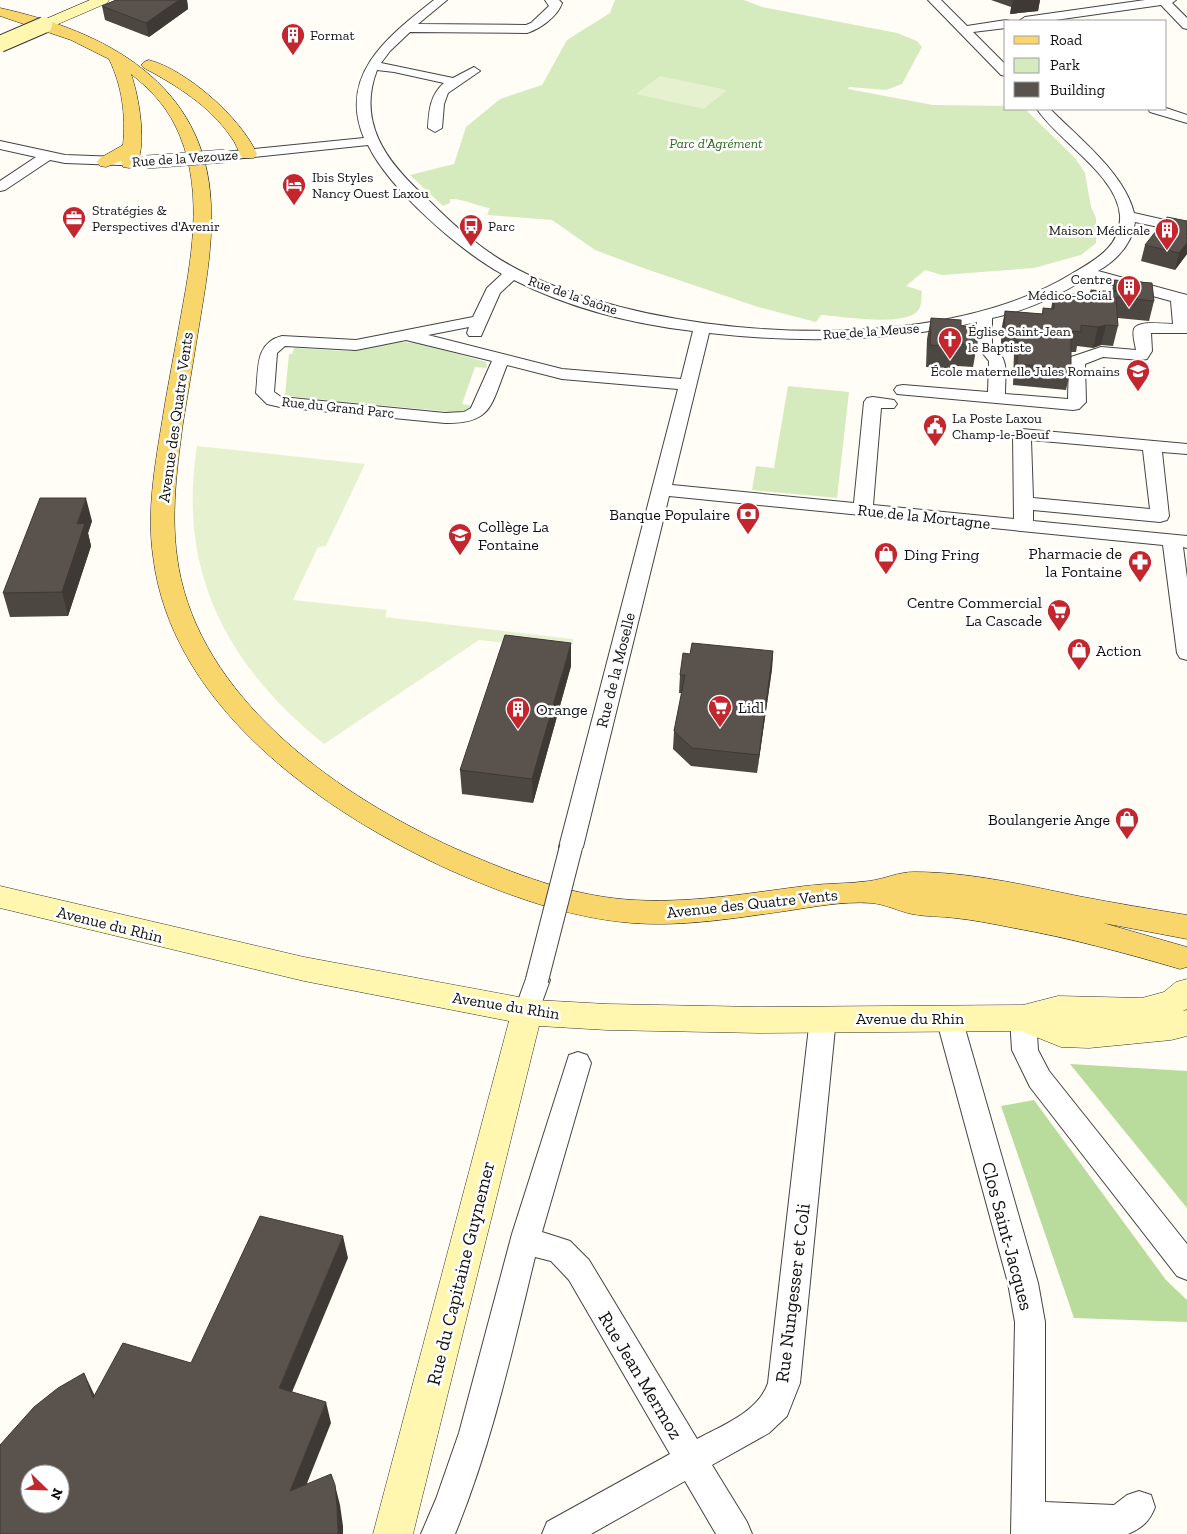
<svg xmlns="http://www.w3.org/2000/svg" width="1187" height="1534" viewBox="0 0 1187 1534" font-family="'Zilla Slab',serif">
	<style>
		.green { fill: #d5ebbd }
		.forest { fill: #b9dc9c }
		.pitch { fill: #e6f2cf }
		.lines { fill: none; stroke-linecap: round; stroke-linejoin: round }
		.street-casing { stroke: #444; stroke-width: 2 }
		.secondary-casing { stroke: #333; stroke-width: 1 }
		.primary-casing { stroke: #222; stroke-width: 1 }
		.street { fill: #fff; fill-rule: evenodd }
		.secondary { fill: #fff6b0; fill-rule: evenodd }
		.primary { fill: #f9d66b; fill-rule: evenodd }
		.street-bridge-far1-casing { stroke: #444; stroke-width: 14; stroke-linecap: butt }
		.street-bridge-casing { stroke: #444; stroke-width: 24; stroke-linecap: butt }
		.secondary-bridge-casing { stroke: #333; stroke-width: 18; stroke-linecap: butt }
		.street-bridge-far1 { stroke: #fff; stroke-width: 13 }
		.street-bridge { stroke: #fff; stroke-width: 22 }
		.secondary-bridge { stroke: #fff6b0; stroke-width: 16 }
		.wall { fill: #4d4742 }
		.shaded-wall { fill: #3f3936 }
		.building { fill: #5a524d; stroke: #3f3936; fill-rule: evenodd }
		.labels { text-anchor: middle; stroke-width: 5; stroke-linejoin: round; paint-order: stroke }
		.far-poi-label { font-size: 14px; fill: #111; stroke: #fff; text-anchor: start }
		.far-park-label { font-size: 14px; font-style: italic; fill: #2f6b1f; stroke: #fff }
		.far-street-label { font-size: 14px; fill: #111; stroke: #fff }
		.street-label { font-size: 16px; fill: #111; stroke: #fff }
		.poi-label { font-size: 16px; fill: #111; stroke: #fff; text-anchor: start }
		.near-street-label { font-size: 19px; fill: #111; stroke: #fff }
	</style>
	<rect width="100%" height="100%" fill="#fffdf5"/>
	<g class="green">
		<path d="M615,0H744L762,7L897,33L917,41L922,47L902,84L886,90L849,87L848,89L933,105L1006,106V109H1025L1075,158L1085,173L1091,207L1096,218V243L1081,255L1034,268L942,275L925,270L906,286L922,291C921,296 922,303 920,307C912,329 841,316 821,315L816,322L758,307L646,269L595,250L552,220L487,215L490,208C477,206 462,198 450,199V203L443,206L410,175L454,164L466,127L500,99L542,85L567,40L610,13Z"/>
		<path d="M400,342L419,343L486,362L487,368L475,367L462,404L473,406L462,413L285,396L289,354H292L294,348L348,351Z"/>
		<path d="M788,386L849,392L837,498L752,490L756,466L774,468Z"/>
	</g>
	<g class="forest">
		<path d="M1070,1064L1187,1071V1208Z"/>
		<path d="M1034,1100L1166,1280L1187,1300V1322L1074,1318L1001,1106Z"/>
	</g>
	<g class="pitch">
		<path d="M660,76L727,90L704,109L636,94Z"/>
		<path d="M197,446L365,464L326,546L318,547L293,600L387,610L385,617L573,639L570,650L479,640L324,744C227,666 177,572 197,446Z"/>
	</g>
	<g class="lines">
		<g class="street-casing">
			<g id="street">
				<path d="M434,0H447L418,24L526,25L531,23L549,6L545,0H559L562,3C558,16 540,29 527,33L410,32L390,51L381,63L453,78L474,67L480,71L448,93L444,104L442,128L435,132L428,128C429,111 430,95 444,83L394,72L377,70C357,122 386,161 423,195C440,211 455,227 474,241C508,269 550,286 592,299C728,341 948,350 1073,273C1095,260 1122,246 1120,215C1117,175 1058,141 1037,109H1050C1078,137 1125,174 1134,213L1187,225V233L1135,222C1132,244 1117,260 1098,271L1187,295V333H1151L1152,351L1147,359L1141,360L1103,357L1085,364L1086,402L1079,409L1073,410L897,394L894,390L897,386L903,385L988,392L989,361L976,345L977,322C889,342 799,343 709,333L672,485L854,503L864,402L867,398L873,397L894,400L897,404L894,408H881L873,505L1014,519L1013,434L1016,430L1022,429L1187,444V454L1162,452L1169,516L1167,520L1160,522L1033,510V521L1187,536V548L1183,547L1187,578V660L1180,658L1177,653L1163,545L669,496L583,847L579,853L571,856L563,853L559,847L678,389L562,379L507,365C491,404 493,424 445,423L280,407L267,404L256,393C259,370 254,343 282,336L356,340L473,317L487,288L502,274C459,250 390,190 368,145L225,160L218,156L225,152L364,138C337,74 390,35 434,0ZM1087,278L1171,301L1173,324C1165,324 1138,320 1134,329C1132,334 1135,344 1136,350L1101,347L1071,357L1069,361L1068,399L1005,394C1005,370 1010,362 992,344V318C1026,311 1058,296 1087,278ZM514,280C569,308 633,324 693,331L681,379L562,369L428,335L469,327L467,333L469,336H481L500,293ZM406,340L492,361L471,408L464,412L445,413L281,397L274,392L277,353L285,346L356,350ZM1031,440L1143,450L1150,509L1033,498Z"/>
				<path d="M928,0H941L967,26L1006,20L1010,21H1006V28L973,32L1006,65V76L1001,75Z"/>
				<path d="M1145,0H1176L1172,3L1187,18V29L1183,28L1161,5L1048,21H1019L1025,17Z"/>
				<path d="M1166,108L1187,115V123L1150,112L1148,109Z"/>
				<path d="M0,141L65,155L147,158L154,162L147,166L65,163L50,160L5,190L0,191V181L36,157L0,149Z"/>
				<path d="M537,970L546,973L550,980L536,1019L527,1022L518,1019L514,1012L528,973Z"/>
				<path d="M823,1008L832,1011L836,1018L800,1383L787,1416L769,1433L712,1465L747,1522L752,1534H716L685,1481L591,1534H542L547,1522L670,1454L569,1280L551,1261L535,1257C512,1351 492,1444 455,1534H421L436,1499L459,1433L512,1234L569,1055L578,1052L587,1055L591,1063L542,1232L570,1241L589,1260L697,1439C723,1425 758,1412 768,1383L810,1018L814,1011Z"/>
				<path d="M949,1008L958,1011L962,1018L1038,1283L1045,1322V1502L1114,1505L1127,1495L1139,1491L1151,1495L1155,1507C1150,1521 1142,1528 1128,1534H1011L1015,1322L1008,1283L936,1018L940,1011Z"/>
				<path d="M1023,1008L1032,1011L1036,1018L1038,1050L1049,1071L1187,1244V1280L1177,1276L1030,1087L1012,1050L1010,1018L1014,1011Z"/>
			</g>
		</g>
		<g class="secondary-casing">
			<g id="secondary">
				<path d="M90,0H109L107,3L49,28H39L37,25L39,22Z"/>
				<path d="M0,886L304,957L535,1000L607,1004L760,1007L1023,1005L1058,996L1142,998L1164,992L1176,982L1187,979V1009L1183,1011L1187,1010V1036L1171,1040L1089,1048L1061,1047L1021,1031L760,1033L607,1030L539,1026L413,1534H373L509,1021L304,981L0,908Z"/>
			</g>
		</g>
		<g class="primary-casing">
			<g id="primary">
				<path d="M0,8C105,31 206,83 211,204C213,241 207,277 201,314C195,350 189,387 183,423C176,475 169,526 181,579C210,706 342,797 454,848C505,870 557,891 612,898C676,906 741,894 805,886C826,883 848,884 869,881C885,879 898,872 914,872C970,872 1024,885 1078,896C1114,903 1151,909 1187,915V939L1103,923L1187,947V967L1180,969C1125,953 1070,938 1014,928C994,924 974,920 955,918C941,916 926,917 912,914C898,911 885,904 871,903C843,901 813,907 786,911C735,918 684,927 632,923C570,918 509,896 452,871C324,813 171,707 153,556C147,513 154,471 161,428C167,389 175,350 182,310C193,250 204,183 175,125C165,105 149,88 131,74C139,96 148,148 135,167L129,168L123,167L121,161L106,167L100,166L97,162L100,158L123,145C126,115 122,86 109,59L71,40L0,16Z"/>
				<path d="M149,60C187,70 241,118 257,154L254,158H242C238,151 236,143 231,137C210,106 176,85 144,68L141,65L144,62Z"/>
			</g>
		</g>
		<use href="#street" class="street"/>
		<use href="#secondary" class="secondary"/>
		<use href="#primary" class="primary"/>
		<g class="street-bridge-far1-casing">
			<path id="street-bridge-far1" d="M147,162L225,156"/>
		</g>
		<g class="street-bridge-casing">
			<path id="street-bridge" d="M537,980L571,847"/>
		</g>
		<g class="secondary-bridge-casing">
			<path id="secondary-bridge" d="M0,44L44,25"/>
		</g>
		<use href="#street-bridge-far1" class="street-bridge-far1"/>
		<use href="#street-bridge" class="street-bridge"/>
		<use href="#secondary-bridge" class="secondary-bridge"/>
	</g>
	<g class="wall">
		<path d="M116,0H187L188,9L149,37L105,20L102,6Z"/>
		<path d="M991,0H1040L1038,11L1010,14L1011,7Z"/>
		<path d="M1145,245L1187,254L1175,270L1141,261Z"/>
		<path d="M1114,280L1154,301L1149,321L1118,318V326L1113,346L1101,345L1093,348L1077,346L1076,352H1071V369L1066,390L1013,385L1014,352L1001,351V331L1005,311L1042,314L1043,308L1051,309L1054,292L1089,295L1091,290L1112,292Z"/>
		<path d="M931,318L961,326L977,345L973,367L957,366L956,369L926,367L927,339Z"/>
		<path d="M92,521L88,533L91,546L68,616L10,617L3,593Z"/>
		<path d="M773,651L772,669L757,773L691,766L673,749L674,731L682,693H679L680,675L690,654Z"/>
		<path d="M571,666L533,803L462,794L460,770Z"/>
	</g>
	<g class="shaded-wall">
		<path d="M179,0H187L188,9L149,37L146,23Z"/>
		<path d="M1013,0H1040L1038,11L1010,14Z"/>
		<path d="M1187,233V254L1175,270L1179,253Z"/>
		<path d="M1106,325L1101,345L1093,348L1098,327Z"/>
		<path d="M86,498L92,521L88,533L91,546L68,616L62,592L77,524Z"/>
		<path d="M571,643V666L533,803L532,779Z"/>
		<path d="M773,651L772,669L757,773L759,755Z"/>
		<path d="M343,1236L348,1258L285,1409L279,1388Z"/>
		<path d="M84,1373L94,1394L103,1419L93,1398Z"/>
		<path d="M326,1402L331,1423L296,1511L290,1491Z"/>
		<path d="M335,1485L340,1505L343,1526V1534H338Z"/>
	</g>
	<g class="building">
		<path d="M116,0H179L146,23L102,6Z"/>
		<path d="M1167,217L1187,221V233L1186,234H1187V243L1179,253L1145,245Z"/>
		<path d="M1114,280L1152,283L1154,301L1116,297L1118,326L1106,325L1098,327L1081,325V332L1071,331V369L1017,364L1018,332L1004,331L1005,311L1043,314V308L1054,309V292L1091,296V290L1116,292Z"/>
		<path d="M931,318L961,320V326L977,328V345L960,344V347L930,345Z"/>
		<path d="M40,498H86L77,524L85,523L62,592L3,593Z"/>
		<path d="M505,635L571,643L532,779L460,770Z"/>
		<path d="M692,643L773,651L759,755L692,748L674,731L685,675H680L683,653L690,654Z"/>
		<path d="M260,1216L343,1236L279,1388L326,1402L290,1491L331,1474L335,1485L337,1506L338,1534H0V1445L34,1407L58,1388L84,1373L93,1398L123,1343L191,1363ZM30,1474H60V1504H30Z"/>
	</g>
	<defs>
		<g id="building-pin" transform="scale(1.25)"><path d="M0 17L-7.5 6A9.5 9.5 0 1 1 7.5 6Z" fill="#c4262e" stroke="#fff"/><path d="M-4-6H4V6H1V3H-1V6H-4ZM-2.5-4.3h1.7v1.8h-1.7ZM.8-4.3h1.7v1.8H.8ZM-2.5-1h1.7V.8h-1.7ZM.8-1h1.7V.8H.8Z" fill="#fff"/></g>
		<g id="hotel-pin" transform="scale(1.25)"><path d="M0 17L-7.5 6A9.5 9.5 0 1 1 7.5 6Z" fill="#c4262e" stroke="#fff"/><path d="M-6-4.5h1.5V1H6V5H4.5V3h-9V5H-6ZM-4 0a1.8 1.8 0 1 1 3.6 0ZM.5 0V-2.5h3Q6-2.5 6 0Z" fill="#fff"/></g>
		<g id="office-pin" transform="scale(1.25)"><path d="M0 17L-7.5 6A9.5 9.5 0 1 1 7.5 6Z" fill="#c4262e" stroke="#fff"/><path d="M-6-3h4V-5.5h4V-3h4V5H-6ZM-1-4.5V-3h2v-1.5ZM-6 0V1H6V0Z" fill="#fff"/></g>
		<g id="bus-pin" transform="scale(1.25)"><path d="M0 17L-7.5 6A9.5 9.5 0 1 1 7.5 6Z" fill="#c4262e" stroke="#fff"/><path d="M-5-6H5V4H4V6H2V4H-2V6H-4V4H-5ZM-3.5-4V0h7V-4ZM-3.5 1.2v1.5H-2V1.2ZM2 1.2v1.5H3.5V1.2Z" fill="#fff"/></g>
		<g id="church-pin" transform="scale(1.25)"><path d="M0 17L-7.5 6A9.5 9.5 0 1 1 7.5 6Z" fill="#c4262e" stroke="#fff"/><path d="M-1.2-6h2.4v3.5h3.3v2.4h-3.3V6h-2.4V-.1h-3.3v-2.4h3.3Z" fill="#fff"/></g>
		<g id="school-pin" transform="scale(1.25)"><path d="M0 17L-7.5 6A9.5 9.5 0 1 1 7.5 6Z" fill="#c4262e" stroke="#fff"/><path d="M0-5L7-2L0 1L-7-2ZM-4 1L0 2.5L4 1V4Q0 6-4 4Z" fill="#fff"/></g>
		<g id="civic-pin" transform="scale(1.25)"><path d="M0 17L-7.5 6A9.5 9.5 0 1 1 7.5 6Z" fill="#c4262e" stroke="#fff"/><path d="M-.6-6.5H3V-4.5H.6V-3L4-1V1h2V6H-6V1h2V-1L-.6-3ZM-1.2 2.5V6h2.4V2.5Z" fill="#fff"/></g>
		<g id="bank-pin" transform="scale(1.25)"><path d="M0 17L-7.5 6A9.5 9.5 0 1 1 7.5 6Z" fill="#c4262e" stroke="#fff"/><path d="M-6-4H6V4H-6ZM0-2.3a2.3 2.3 0 1 0 0 4.6a2.3 2.3 0 1 0 0-4.6Z" fill="#fff"/></g>
		<g id="shop-pin" transform="scale(1.25)"><path d="M0 17L-7.5 6A9.5 9.5 0 1 1 7.5 6Z" fill="#c4262e" stroke="#fff"/><path d="M-5-2.5h2.3a2.7 3.5 0 0 1 5.4 0H5L5.5 6h-11ZM-1.5-2.5h3a1.5 2.3 0 0 0-3 0Z" fill="#fff"/></g>
		<g id="pharmacy-pin" transform="scale(1.25)"><path d="M0 17L-7.5 6A9.5 9.5 0 1 1 7.5 6Z" fill="#c4262e" stroke="#fff"/><path d="M-2-6h4v4h4v4h-4v4h-4v-4h-4v-4h4Z" fill="#fff"/></g>
		<g id="supermarket-pin" transform="scale(1.25)"><path d="M0 17L-7.5 6A9.5 9.5 0 1 1 7.5 6Z" fill="#c4262e" stroke="#fff"/><path d="M-6-5.5h2.5l.6 2H6L4.5 2H-2.5L-4.4-4H-6ZM-1.5 3.2a1.3 1.3 0 1 0 .1 0ZM3 3.2a1.3 1.3 0 1 0 .1 0Z" fill="#fff"/></g>
	</defs>
	<g fill-rule="evenodd">
		<use href="#building-pin" x="293" y="35"/>
		<use href="#hotel-pin" x="294" y="185"/>
		<use href="#office-pin" x="74" y="218"/>
		<use href="#bus-pin" x="471" y="226"/>
		<use href="#building-pin" x="1167" y="230"/>
		<use href="#building-pin" x="1129" y="287"/>
		<use href="#church-pin" x="950" y="339"/>
		<use href="#school-pin" x="1138" y="371"/>
		<use href="#civic-pin" x="935" y="426"/>
		<use href="#bank-pin" x="748" y="514"/>
		<use href="#school-pin" x="460" y="535"/>
		<use href="#shop-pin" x="886" y="554"/>
		<use href="#pharmacy-pin" x="1140" y="562"/>
		<use href="#supermarket-pin" x="1059" y="611"/>
		<use href="#shop-pin" x="1079" y="650"/>
		<use href="#supermarket-pin" x="720" y="707"/>
		<use href="#building-pin" x="518" y="709"/>
		<use href="#shop-pin" x="1127" y="819"/>
	</g>
	<g class="labels">
		<g class="far-poi-label">
			<text x="310" y="40">Format</text>
			<text x="312" y="182">Ibis Styles<tspan x="312" dy="16">Nancy Ouest Laxou</tspan></text>
			<text x="92" y="215">Stratégies &amp;<tspan x="92" dy="16">Perspectives d'Avenir</tspan></text>
			<text x="488" y="231">Parc</text>
			<text x="1150" y="235" text-anchor="end">Maison Médicale</text>
			<text x="1112" y="284" text-anchor="end">Centre<tspan x="1112" dy="16">Médico-Social</tspan></text>
			<text x="968" y="336">Église Saint-Jean<tspan x="968" dy="16">le Baptiste</tspan></text>
			<text x="1120" y="376" text-anchor="end">École maternelle Jules Romains</text>
			<text x="952" y="423">La Poste Laxou<tspan x="952" dy="16">Champ-le-Boeuf</tspan></text>
		</g>
		<g class="far-park-label">
			<text x="716" y="148">Parc d'Agrément</text>
		</g>
		<g class="far-street-label">
			<text transform="translate(185 158) rotate(-4)" y="5">Rue de la Vezouze</text>
			<text transform="translate(573 295) rotate(19)" y="5">Rue de la Saône</text>
			<text transform="translate(871 331) rotate(-4)" y="5">Rue de la Meuse</text>
			<text transform="translate(338 407) rotate(6)" y="5">Rue du Grand Parc</text>
		</g>
		<g class="street-label">
			<text transform="translate(175 417) rotate(-82)" y="6">Avenue des Quatre Vents</text>
			<text transform="translate(924 516) rotate(6)" y="6">Rue de la Mortagne</text>
			<text transform="translate(615 670) rotate(-76)" y="6">Rue de la Moselle</text>
			<text transform="translate(752 903) rotate(-6)" y="6">Avenue des Quatre Vents</text>
			<text transform="translate(110 924) rotate(14)" y="6">Avenue du Rhin</text>
			<text transform="translate(506 1005) rotate(9)" y="6">Avenue du Rhin</text>
			<text x="910" y="1024">Avenue du Rhin</text>
		</g>
		<g class="poi-label">
			<text x="730" y="520" text-anchor="end">Banque Populaire</text>
			<text x="478" y="532">Collège La<tspan x="478" dy="18">Fontaine</tspan></text>
			<text x="1122" y="559" text-anchor="end">Pharmacie de<tspan x="1122" dy="18">la Fontaine</tspan></text>
			<text x="904" y="560">Ding Fring</text>
			<text x="1042" y="608" text-anchor="end">Centre Commercial<tspan x="1042" dy="18">La Cascade</tspan></text>
			<text x="1096" y="656">Action</text>
			<text x="738" y="713">Lidl</text>
			<text x="536" y="715">Orange</text>
			<text x="1110" y="825" text-anchor="end">Boulangerie Ange</text>
		</g>
		<g class="near-street-label">
			<text transform="translate(1008 1236) rotate(75)" y="7">Clos Saint-Jacques</text>
			<text transform="translate(460 1273) rotate(-76)" y="7">Rue du Capitaine Guynemer</text>
			<text transform="translate(792 1293) rotate(-83)" y="7">Rue Nungesser et Coli</text>
			<text transform="translate(641 1375) rotate(59)" y="7">Rue Jean Mermoz</text>
		</g>
	</g>
	<rect x="1004" y="20" width="162" height="90" fill="#ffffff" stroke="#a0a0a0"/>
	<rect x="1014" y="36" width="25" height="8" fill="#f9d66b" stroke="#a0a0a0"/>
	<text x="1050" y="45" font-size="15" fill="#111111">Road</text>
	<rect x="1014" y="58" width="25" height="15" fill="#d5ebbd" stroke="#a0a0a0"/>
	<text x="1050" y="70" font-size="15" fill="#111111">Park</text>
	<rect x="1014" y="82" width="25" height="15" fill="#5a524d" stroke="#a0a0a0"/>
	<text x="1050" y="95" font-size="15" fill="#111111">Building</text>
	<g transform="translate(45 1489) rotate(113)"><circle r="24" fill="#ffffff" stroke="#a0a0a0"/>
	<path d="M0-4L9 19L0 12L-9 19Z" fill="#c4262e"/>
	<text y="-8" font-size="14" font-weight="bold" text-anchor="middle" fill="#111111">N</text>
	</g>
</svg>
